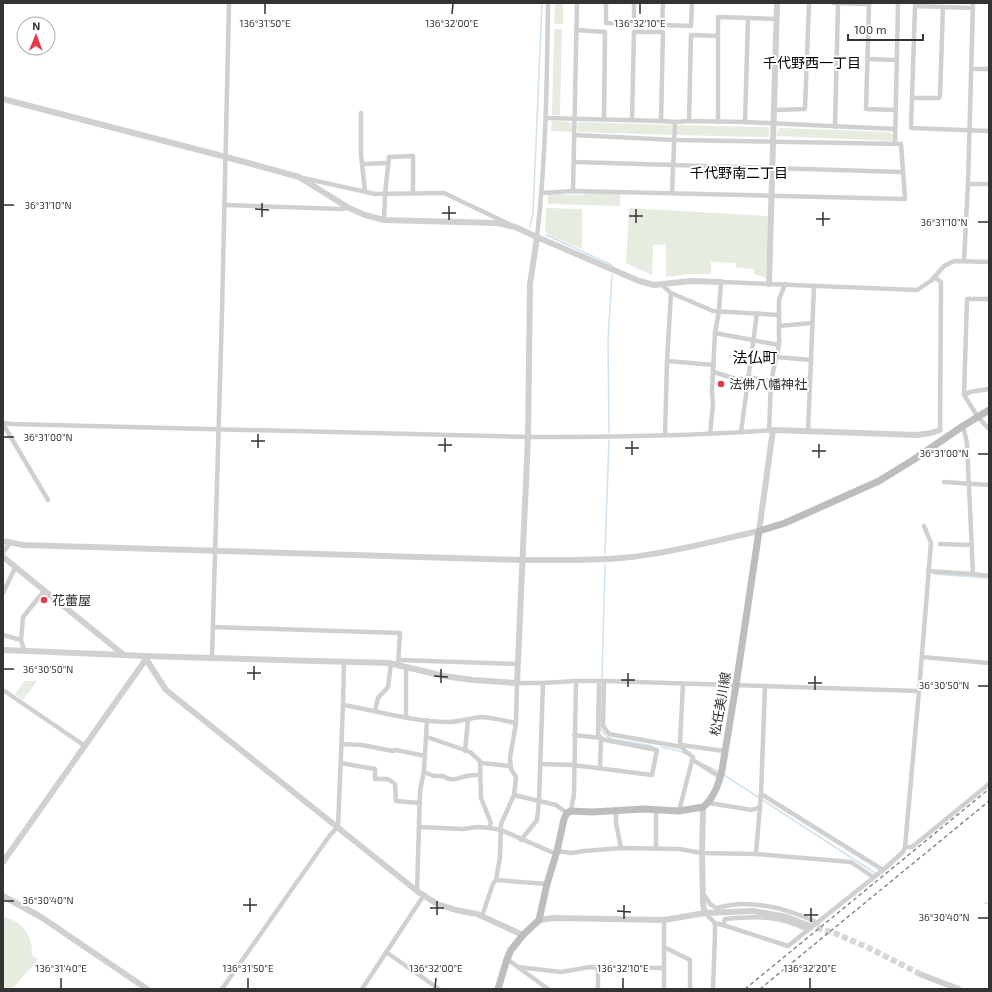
<svg xmlns="http://www.w3.org/2000/svg" width="992" height="992" viewBox="0 0 992 992" font-family="'Exo 2','Noto Sans JP',sans-serif">
	<style>
		.green { fill: #e6ecdf }
		.lines { fill: none; stroke-linecap: round; stroke-linejoin: round }
		.stream { stroke: #cfe2ee; stroke-width: 1.5 }
		.tertiary-tunnel { stroke: #d6d6d6; stroke-width: 6; stroke-dasharray: 6 3; stroke-linecap: butt }
		.minor { stroke: #d0d0d0; stroke-width: 4.5 }
		.tertiary { stroke: #d0d0d0; stroke-width: 6 }
		.secondary { stroke: #bdbdbd; stroke-width: 7 }
		.rail { stroke: #888; stroke-width: 1.5; stroke-dasharray: 4 3; stroke-linecap: butt }
		.ticks { fill: none; stroke: #333; stroke-width: 1.5 }
		.poi-dot { fill: #e63946; stroke: #fff; stroke-width: 1.5 }
		.labels { text-anchor: middle; stroke-width: 4; stroke-linejoin: round; paint-order: stroke }
		.poi-label { font-size: 13px; fill: #333; stroke: #fff; text-anchor: start }
		.street-label { font-size: 13px; fill: #333; stroke: #fff }
		.neighbourhood-label { font-size: 14px; fill: #000; stroke: #fff }
		.quarter-label { font-size: 15px; fill: #000; stroke: #fff }
		.ticks-label { font-size: 10px; text-anchor: middle; fill: #333; stroke: #fff; stroke-width: 4; stroke-linejoin: round; paint-order: stroke }
	</style>
	<rect width="100%" height="100%" fill="#fff"/>
	<g class="green">
		<path d="M555,3H563V24H554Z"/>
		<path d="M554,29H562L560,115H552Z"/>
		<path d="M552,121L570,122L572,123V132L551,131Z"/>
		<path d="M580,122L673,125L672,135L578,132L577,124Z"/>
		<path d="M676,125L768,127L769,129V137L676,135Z"/>
		<path d="M780,128L889,132L893,135V141L779,136H777L778,131Z"/>
		<path d="M587,193L620,194V206L548,204V194L582,195Z"/>
		<path d="M546,208L582,209V249L548,235L545,229Z"/>
		<path d="M629,208L768,216L766,278L754,274V269L736,268V263L711,262V274H689L666,277V244L653,245L652,275L626,263Z"/>
		<path d="M25,681H37L23,700L15,694Z"/>
		<path d="M3,917C22,920 33,935 32,955L38,960L12,989H3Z"/>
	</g>
	<g class="lines">
		<g class="stream">
			<path d="M530,227L533,213L542,3"/>
			<path d="M546,235L612,265"/>
			<path d="M609,433L608,340L612,275"/>
			<path d="M605,553L609,440"/>
			<path d="M934,574L989,578"/>
			<path d="M602,678L605,565"/>
			<path d="M601,688L600,728L606,736L612,739L653,746"/>
			<path d="M661,747L680,751L686,754"/>
			<path d="M703,764L719,772"/>
			<path d="M724,775L875,873"/>
			<path d="M985,903L989,904"/>
		</g>
		<path class="tertiary-tunnel" d="M808,925L837,934L871,949L922,975"/>
		<g class="minor">
			<path d="M606,3V23L634,24V3"/>
			<path d="M663,3L662,25L691,26L692,3"/>
			<path d="M834,3L869,4L866,109L895,110"/>
			<path d="M973,8L915,6L911,128L989,131"/>
			<path d="M576,30L605,32L604,119"/>
			<path d="M776,58H807"/>
			<path d="M867,59L897,60"/>
			<path d="M972,69H989"/>
			<path d="M912,98H939L940,96L943,7"/>
			<path d="M775,110L805,109L809,3"/>
			<path d="M361,113V155L365,191"/>
			<path d="M546,118L661,121L675,122L689,121L745,122L895,129"/>
			<path d="M632,120L634,32H663L661,121"/>
			<path d="M689,121L691,35L718,36"/>
			<path d="M718,122V17L777,19"/>
			<path d="M745,122L748,18"/>
			<path d="M835,127L838,3"/>
			<path d="M895,144L898,3"/>
			<path d="M574,162L902,172"/>
			<path d="M362,164L388,163"/>
			<path d="M303,178L375,194L444,193L509,224"/>
			<path d="M968,184H989"/>
			<path d="M573,191L577,3"/>
			<path d="M542,193L573,191L905,199L901,144L674,140L575,135"/>
			<path d="M672,193L675,122"/>
			<path d="M224,205L341,209L349,208"/>
			<path d="M384,220L385,194L389,157L413,156V193"/>
			<path d="M537,237C546,159 547,81 548,3"/>
			<path d="M964,261L968,184L973,3"/>
			<path d="M934,277L941,282L940,430"/>
			<path d="M662,285L671,293L713,311L779,315"/>
			<path d="M989,299H967L964,395L978,417L989,429"/>
			<path d="M779,326L812,323"/>
			<path d="M715,333L779,345"/>
			<path d="M776,357L811,360"/>
			<path d="M667,361L714,365"/>
			<path d="M714,372L736,379H747"/>
			<path d="M747,377L771,381"/>
			<path d="M964,395L970,392L989,389"/>
			<path d="M3,423L12,424L528,437C610,437 691,436 773,430"/>
			<path d="M3,424L48,500"/>
			<path d="M963,426L967,443L973,574L989,576"/>
			<path d="M769,431L771,381L779,345V300L785,284"/>
			<path d="M808,431L814,286"/>
			<path d="M741,432L757,313"/>
			<path d="M710,434L713,404L712,390L715,333L719,311L721,282L917,290L932,280L944,266L954,261L989,262"/>
			<path d="M665,435L667,361L671,293"/>
			<path d="M944,482L989,485"/>
			<path d="M940,544L971,545"/>
			<path d="M3,552L11,542"/>
			<path d="M928,571L973,574"/>
			<path d="M3,593L15,568"/>
			<path d="M213,627L400,633L398,666"/>
			<path d="M3,635L21,640"/>
			<path d="M24,650L21,640L23,617L44,591"/>
			<path d="M922,657L989,663"/>
			<path d="M212,658L222,311L229,3"/>
			<path d="M399,660L517,664"/>
			<path d="M604,681L603,726L609,734L682,747"/>
			<path d="M765,686L761,794L883,870"/>
			<path d="M3,690L85,746"/>
			<path d="M343,705C378,711 414,722 449,722C460,722 472,717 483,717C494,718 505,721 516,723"/>
			<path d="M375,711L378,698L388,687L391,663"/>
			<path d="M406,718V667"/>
			<path d="M574,735L601,738L600,768"/>
			<path d="M427,737L470,752L482,763L511,766"/>
			<path d="M342,744L362,745L393,751L396,750L425,756"/>
			<path d="M681,745L724,751"/>
			<path d="M465,751L468,720"/>
			<path d="M693,760L720,777"/>
			<path d="M480,762L481,798L491,823L489,828"/>
			<path d="M341,763L375,769V779H388L395,784L396,801L420,803"/>
			<path d="M540,764L573,765L652,775L657,750L605,740L601,738L598,734L599,681"/>
			<path d="M424,772L434,776H443C451,782 458,778 467,776C471,775 476,775 480,775"/>
			<path d="M514,795L556,805L567,813"/>
			<path d="M709,803L752,810L760,807"/>
			<path d="M616,810V823L621,848"/>
			<path d="M571,811L574,794L576,681"/>
			<path d="M679,811L693,757L685,751L680,743L683,684"/>
			<path d="M420,827L463,829L478,827L490,828L501,830L556,854"/>
			<path d="M521,840L537,820L539,801L543,683"/>
			<path d="M905,847H912L989,784"/>
			<path d="M656,849V810"/>
			<path d="M557,851L571,853L584,851L622,848L679,849L702,853L756,854L851,862L873,877"/>
			<path d="M756,854L761,794"/>
			<path d="M496,880L547,884"/>
			<path d="M417,891L420,791L424,771L427,720"/>
			<path d="M703,896H705L710,904L716,908C725,906 734,904 743,904C769,904 795,912 818,923"/>
			<path d="M705,913L715,923L723,925L788,946L808,930C779,915 756,916 725,919L723,925"/>
			<path d="M482,916L493,884L496,880L500,857L501,824L514,795L516,777L511,769L510,758L516,723L517,683H543L576,681H604L919,691"/>
			<path d="M808,930L883,870L903,852L905,847L919,691L931,543L924,526"/>
			<path d="M664,947L690,960V989"/>
			<path d="M386,952L439,989"/>
			<path d="M507,959L548,989"/>
			<path d="M518,967L561,972L590,967L664,968"/>
			<path d="M598,967V989"/>
			<path d="M222,989L330,835L338,827L343,705L344,662"/>
			<path d="M362,989L424,895"/>
			<path d="M664,989V920"/>
			<path d="M713,989L715,935V923"/>
		</g>
		<g class="tertiary">
			<path d="M3,99L226,157L299,177L349,208L365,215L384,220L497,223L515,227L537,237"/>
			<path d="M769,284L777,3"/>
			<path d="M3,541L23,545L522,560C555,560 588,561 621,558C667,554 713,541 759,531L773,430L917,435L931,433L940,430"/>
			<path d="M3,557L124,655L144,656L166,690L417,891L437,904L456,910L477,914L523,935"/>
			<path d="M3,650L124,655"/>
			<path d="M144,656L389,663L444,676L473,680L517,683L528,437L530,284L537,237L639,281L654,285L691,281L721,282"/>
			<path d="M703,807L702,853L703,904L705,913"/>
			<path d="M3,862L146,659"/>
			<path d="M3,896L41,917L147,989"/>
			<path d="M539,920L554,918L664,920L705,913L753,911L787,917L807,925"/>
			<path d="M922,975L959,989"/>
		</g>
		<path class="secondary" d="M498,989L507,959L511,950L523,935L539,920L547,884L557,851L564,819L567,813L571,811L592,812L644,809L679,811L703,807C714,798 719,784 722,770L736,685L759,531L785,523L879,481L913,460L963,426L989,410"/>
		<g class="rail">
			<path d="M745,989L989,789"/>
			<path d="M760,989L989,801"/>
		</g>
	</g>
	<path class="ticks" d="M265,14V4M452,14L453,4M640,14V4M4,205H14M255,209L269,210M442,213H456M629,216H643M262,217V203M816,219H830M449,220V206M978,222H988M636,223V209M823,226V212M4,437H14M251,441H265M438,445H452M258,448V434M625,448H639M812,451H826M445,452V438M978,454H988M632,455V441M819,458V444M4,669H14M247,673H261M434,676L448,677M254,680V666M621,680H635M441,683V669M808,683H822M978,686H988M628,687V673M815,690V676M4,901H14M243,905H257M430,908H444M617,911L631,912M250,912V898M437,915V901M804,915H818M978,918H988M624,919V905M811,922V908M61,988V978M248,988V978M435,988L436,978M623,988V978M810,988V978"/>
	<g class="poi-dot">
		<circle cx="721" cy="384" r="4"/>
		<circle cx="44" cy="600" r="4"/>
	</g>
	<g class="labels">
		<g class="poi-label">
			<text x="729" y="389">法佛八幡神社</text>
			<text x="52" y="605">花蕾屋</text>
		</g>
		<g class="street-label">
			<text transform="translate(720 704) rotate(-80)" y="5">松任美川線</text>
		</g>
		<g class="neighbourhood-label">
			<text x="812" y="68">千代野西一丁目</text>
			<text x="739" y="178">千代野南二丁目</text>
		</g>
		<g class="quarter-label">
			<text x="755" y="363">法仏町</text>
		</g>
	</g>
	<g class="ticks-label">
		<text x="265" y="27">136°31'50"E</text>
		<text x="452" y="27">136°32'00"E</text>
		<text x="640" y="27">136°32'10"E</text>
		<text x="48" y="209">36°31'10"N</text>
		<text x="944" y="226">36°31'10"N</text>
		<text x="48" y="441">36°31'00"N</text>
		<text x="944" y="457">36°31'00"N</text>
		<text x="48" y="673">36°30'50"N</text>
		<text x="944" y="689">36°30'50"N</text>
		<text x="48" y="904">36°30'40"N</text>
		<text x="944" y="921">36°30'40"N</text>
		<text x="61" y="972">136°31'40"E</text>
		<text x="248" y="972">136°31'50"E</text>
		<text x="436" y="972">136°32'00"E</text>
		<text x="623" y="972">136°32'10"E</text>
		<text x="810" y="972">136°32'20"E</text>
	</g>
	<rect width="992" height="992" fill="none" stroke="#333333" stroke-width="8"/>
	<g transform="translate(36 36) rotate(1)"><circle r="19" fill="#ffffff" stroke="#adadad"/>
	<path d="M0-3L7 15L0 10L-7 15Z" fill="#e63946"/>
	<text y="-6" font-size="11" font-weight="bold" text-anchor="middle" fill="#333333">N</text>
	</g>
	<path d="M848 34v6h75v-6" fill="none" stroke="#333333" stroke-width="2"/>
	<text x="854" y="34" font-size="12" fill="#333333" stroke="#ffffff" stroke-width="3" paint-order="stroke">100 m</text>
</svg>
